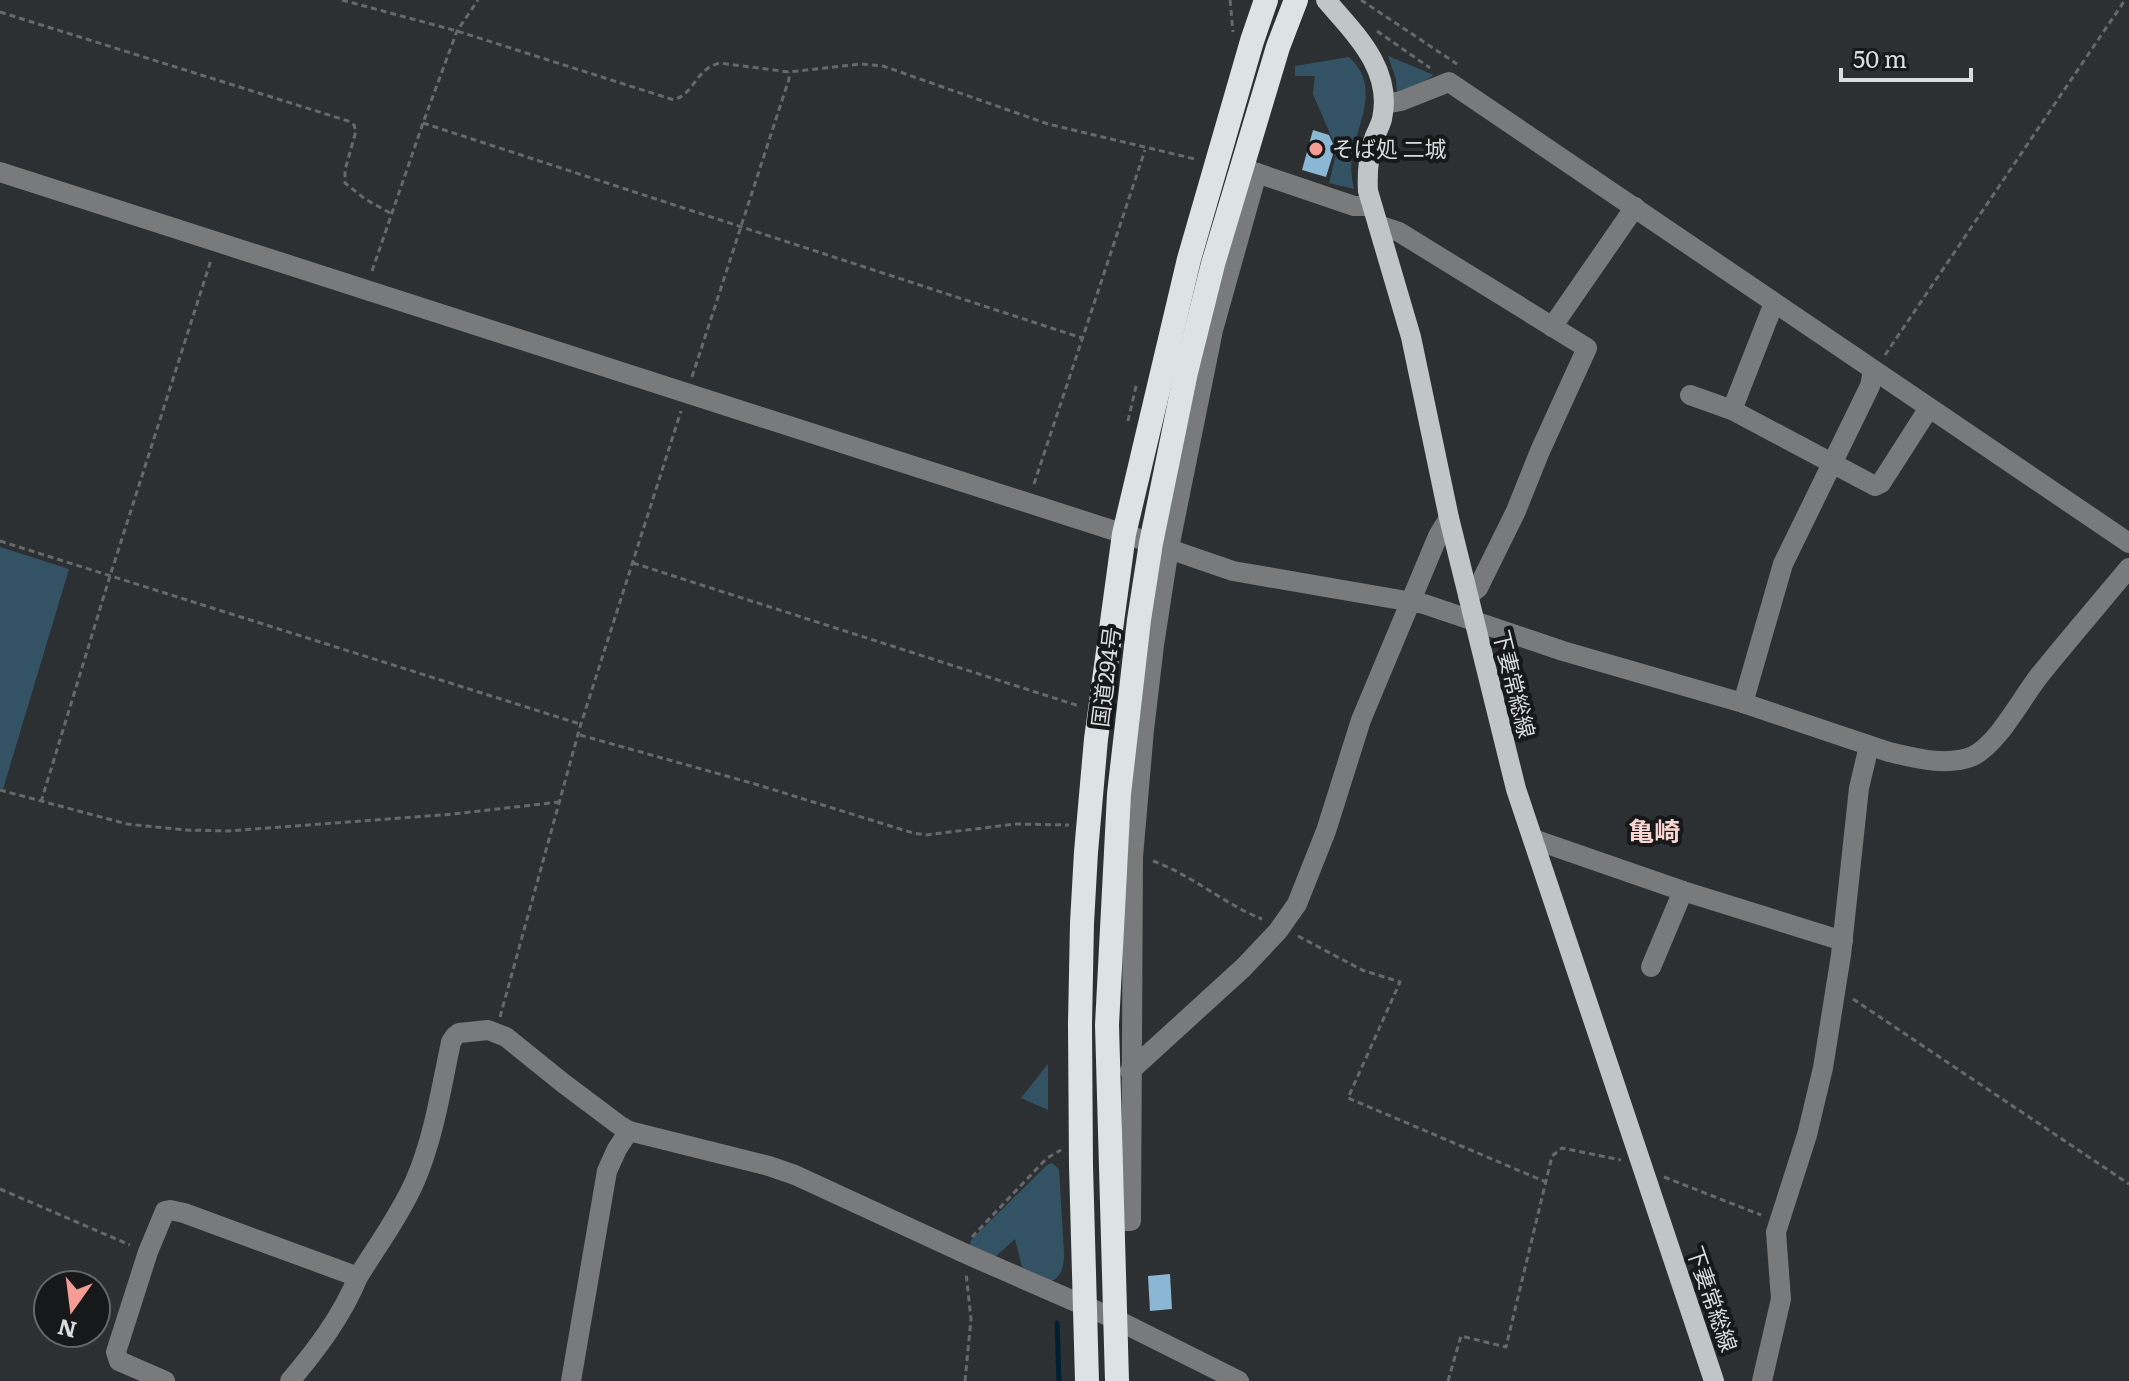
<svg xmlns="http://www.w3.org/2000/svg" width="2129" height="1381" viewBox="0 0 2129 1381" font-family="Literata,'Noto Sans JP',serif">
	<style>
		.green { fill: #335365 }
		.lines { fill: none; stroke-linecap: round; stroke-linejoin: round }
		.stream { stroke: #002031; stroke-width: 5 }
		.building { fill: #8ab7d3 }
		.path { stroke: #66696b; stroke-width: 3; stroke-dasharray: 6 4; stroke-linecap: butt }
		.minor { stroke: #787a7b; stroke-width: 20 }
		.major { stroke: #c0c5c7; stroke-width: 20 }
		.highway { stroke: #dde2e5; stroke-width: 24 }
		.poi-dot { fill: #f59c94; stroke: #161819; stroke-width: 3 }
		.labels { text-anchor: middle; stroke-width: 8; stroke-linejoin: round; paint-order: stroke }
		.poi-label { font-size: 22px; fill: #d9dcdd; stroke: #161819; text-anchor: start }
		.street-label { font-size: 22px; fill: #d9dcdd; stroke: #161819 }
		.quarter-label { font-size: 26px; font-weight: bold; fill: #f9d5d1; stroke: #161819 }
	</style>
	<rect width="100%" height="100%" fill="#2c3032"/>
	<g class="green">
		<path d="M1388,56L1434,75L1406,93L1397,92L1396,79Z"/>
		<path d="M1349,57C1382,88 1357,122 1352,158C1350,168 1352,179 1354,189L1329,183L1337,150L1313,94L1315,76H1295V66Z"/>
		<path d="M0,547L69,569L3,789L0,788Z"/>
		<path d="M1048,1064V1110L1021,1098Z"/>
		<path d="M1052,1163L1059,1169L1064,1254C1064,1265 1062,1276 1052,1281L1022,1267L1015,1239L994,1258L970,1245L971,1240L1047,1165Z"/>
	</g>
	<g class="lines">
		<path class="stream" d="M1057,1323L1059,1381"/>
	</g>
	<g class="building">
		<path d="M1313,130L1329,135L1335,148L1326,177L1302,170Z"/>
		<path d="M1170,1274L1172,1309L1150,1311L1148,1276Z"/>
	</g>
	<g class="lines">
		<g class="path">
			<path d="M342,0L457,31L674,100C696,92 695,69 720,63L789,72L861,64L883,66L1048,124L1195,159"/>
			<path d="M1230,0L1233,32"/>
			<path d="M1361,0L1457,64"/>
			<path d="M0,12L348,121L354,125L356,131L345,170V183L365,199L392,214"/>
			<path d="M1377,31L1430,68"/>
			<path d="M423,123L1082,338"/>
			<path d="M372,271L423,123L457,31L478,0"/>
			<path d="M1885,355L2125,0"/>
			<path d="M692,377L789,79V72"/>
			<path d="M1128,421L1137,382"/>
			<path d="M1034,484L1145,150"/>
			<path d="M0,541L580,724"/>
			<path d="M633,563L1079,706"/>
			<path d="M580,735L755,784L913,833L926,835L1015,824L1069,825"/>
			<path d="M0,790L127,824L185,830L229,831L453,814L559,802"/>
			<path d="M41,802L110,576L211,260"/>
			<path d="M1153,861C1192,875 1224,904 1262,919"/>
			<path d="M1298,936L1362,970L1400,982L1348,1098L1546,1182"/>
			<path d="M1853,999L2129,1184"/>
			<path d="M500,1017L580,727L681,411"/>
			<path d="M1664,1177L1761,1215"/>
			<path d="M0,1189L130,1245"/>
			<path d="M972,1237L1047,1158L1061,1150"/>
			<path d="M965,1381L971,1319L966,1273"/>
			<path d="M1448,1381L1461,1336L1506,1347L1552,1156L1562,1148L1621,1160"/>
		</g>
		<g class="minor">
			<path d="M1384,104L1401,101L1449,82L2129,543"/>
			<path d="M1245,169L1354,206H1372"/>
			<path d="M0,172L1137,538L1233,571L1424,604L1563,651L1743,703L1889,752C1915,758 1947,767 1973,756C1998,744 2021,699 2039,676C2068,640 2099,604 2129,568"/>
			<path d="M1378,225L1399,232L1587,348L1540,451L1516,511L1478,588L1468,596"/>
			<path d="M1552,327L1635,207"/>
			<path d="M1690,395L1732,410L1875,486L1881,483L1929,408"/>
			<path d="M1732,410L1774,303"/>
			<path d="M1743,703L1783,564L1870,386L1873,371"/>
			<path d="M1533,839L1683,891L1843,941"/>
			<path d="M1651,967L1683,891"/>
			<path d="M1130,1071L1243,968L1278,931L1297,904L1326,831L1361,720L1438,536L1449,518"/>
			<path d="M1111,1221H1131L1133,857L1144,730L1154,645L1169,548L1213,330L1257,173"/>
			<path d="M165,1381L119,1361L116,1352L148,1252L165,1211L170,1210L184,1213L358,1277C377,1246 400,1215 415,1181C434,1137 441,1089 451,1042L455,1036L459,1033L488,1030L506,1037L563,1083L619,1125L629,1131"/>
			<path d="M290,1381C317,1349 342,1316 358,1277"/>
			<path d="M571,1381L607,1171L617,1149L629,1131L769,1166L795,1175L964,1253L1115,1319L1239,1381"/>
			<path d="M1762,1381L1781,1299L1776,1232L1807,1135L1823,1068L1841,955L1859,788L1869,746"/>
		</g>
		<path class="major" d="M1326,0C1355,34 1393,69 1382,119C1380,127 1375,134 1373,142C1368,159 1367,174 1368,191L1411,337L1449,518L1516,789L1714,1381"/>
		<g class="highway">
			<path d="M1087,1381L1081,1166L1080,1024L1082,923L1086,852L1096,739L1124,534L1189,259L1252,41L1266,0"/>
			<path d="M1117,1381L1107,1025L1119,794L1139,620L1151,543L1186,372L1213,264L1278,47L1296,0"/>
		</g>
	</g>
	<circle class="poi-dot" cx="1316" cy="149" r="8"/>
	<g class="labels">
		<g class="poi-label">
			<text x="1332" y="157">そば処 二城</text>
		</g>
		<g class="street-label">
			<text transform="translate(1106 677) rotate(-83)" y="8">国道294号</text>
			<text transform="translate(1514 684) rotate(76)" y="8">下妻常総線</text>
			<text transform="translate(1712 1299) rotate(71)" y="8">下妻常総線</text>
		</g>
		<g class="quarter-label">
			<text x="1654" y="841">亀崎</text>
		</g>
	</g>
	<g transform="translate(72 1309) rotate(194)"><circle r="38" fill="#161819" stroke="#646667" stroke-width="2"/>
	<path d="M0-6L14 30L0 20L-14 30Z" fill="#f59c94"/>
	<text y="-12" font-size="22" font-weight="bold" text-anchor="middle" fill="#d9dcdd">N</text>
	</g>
	<path d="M1841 68v12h130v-12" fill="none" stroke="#d9dcdd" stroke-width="4"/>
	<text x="1853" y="68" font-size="24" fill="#d9dcdd" stroke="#161819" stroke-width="6" paint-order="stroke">50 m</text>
</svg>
